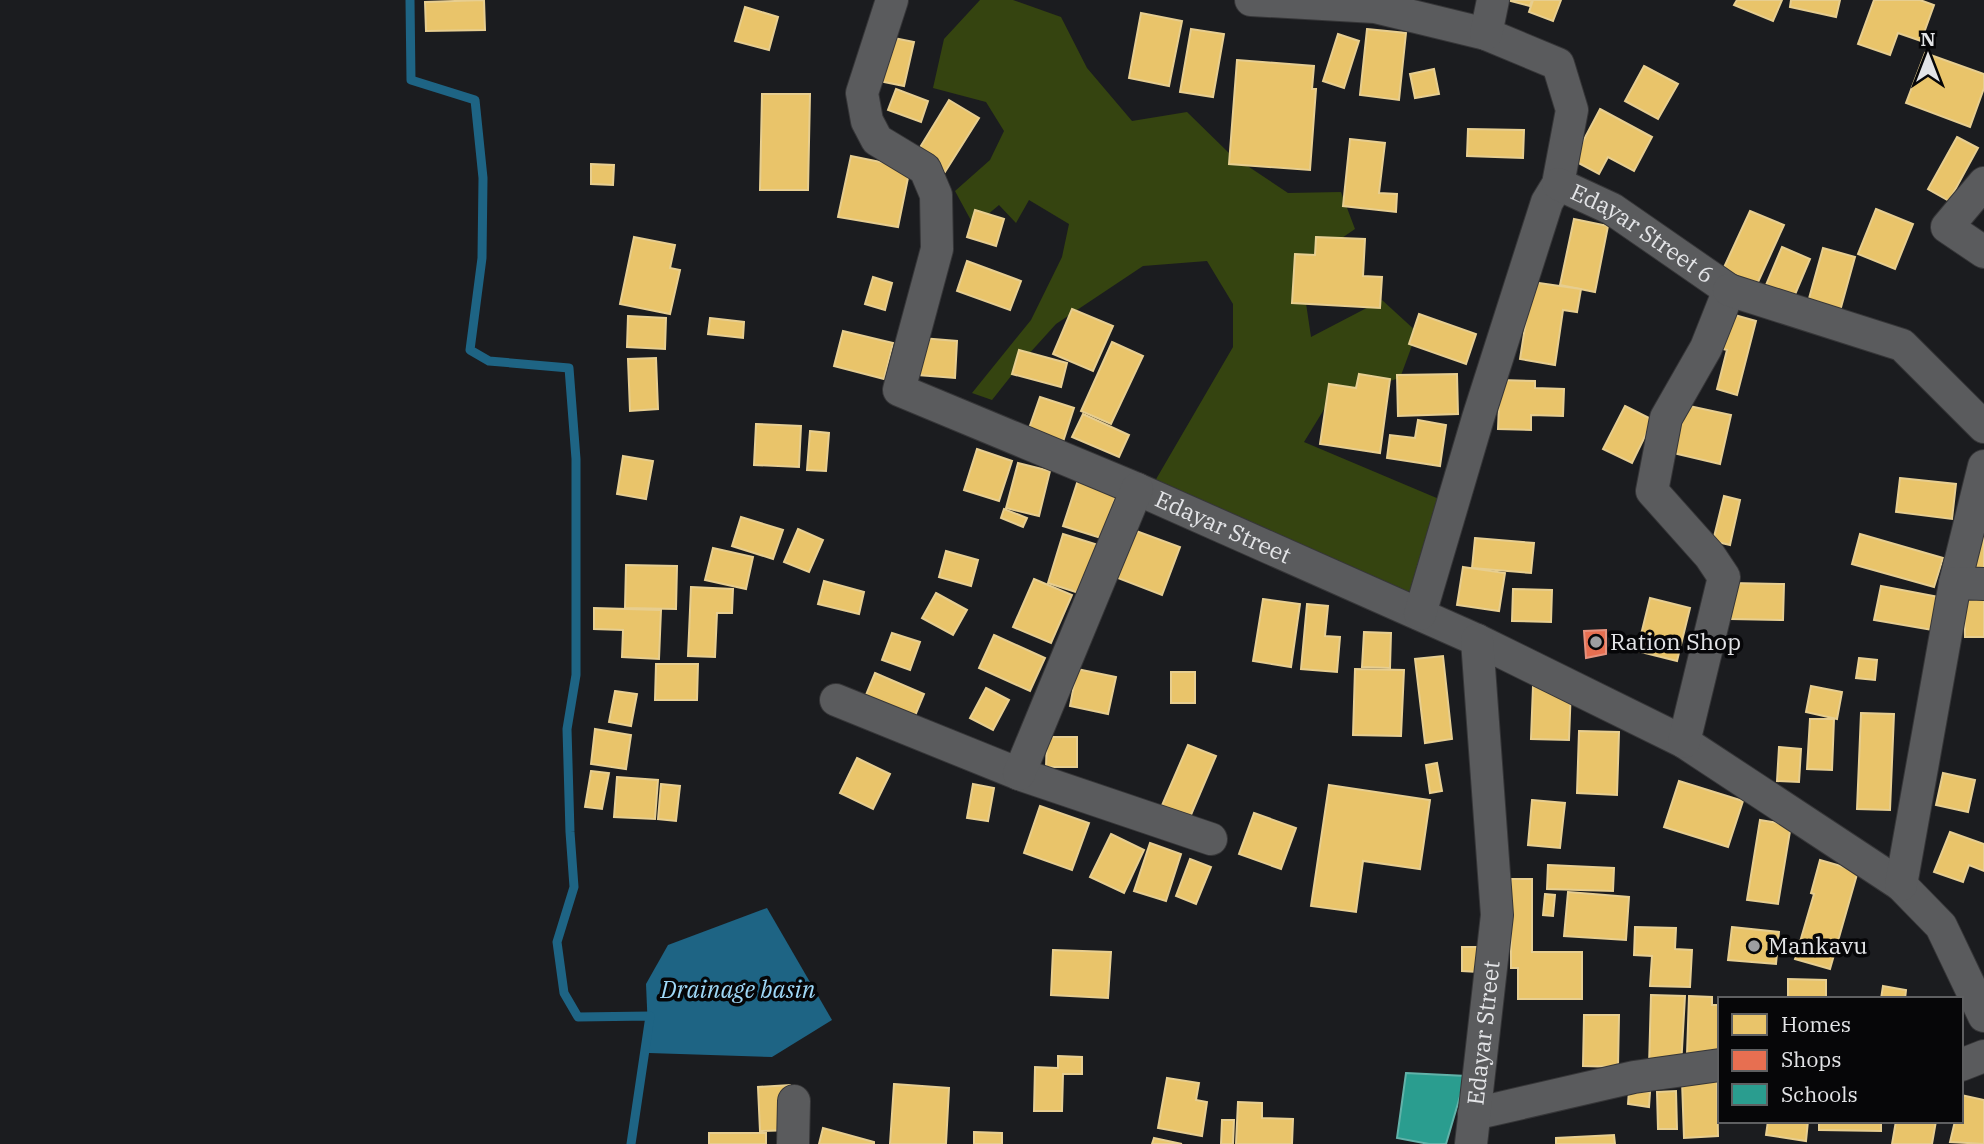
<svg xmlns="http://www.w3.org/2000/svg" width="1984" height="1144" viewBox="0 0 1984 1144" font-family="'IBM Plex Serif',serif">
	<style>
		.green { fill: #354410 }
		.water { fill: #1e6484 }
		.homes { fill: #e9c46a; stroke: #e7ce90; stroke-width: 2 }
		.shops { fill: #e76f51; stroke: #e6927e; stroke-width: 2 }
		.schools { fill: #2a9d8f; stroke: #62b2a9; stroke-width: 2 }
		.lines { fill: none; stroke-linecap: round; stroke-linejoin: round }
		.stream { stroke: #1e6484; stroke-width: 9 }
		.minor-casing { stroke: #363638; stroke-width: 34 }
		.minor { stroke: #5a5b5d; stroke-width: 32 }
		.poi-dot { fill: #9d9ea1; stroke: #060608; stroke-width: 2.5 }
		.labels { text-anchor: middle; stroke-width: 7; stroke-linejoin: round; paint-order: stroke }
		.street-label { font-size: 23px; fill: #e3e4e7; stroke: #060608 }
		.poi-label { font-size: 23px; fill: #e3e4e7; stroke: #060608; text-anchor: start }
		.water-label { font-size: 24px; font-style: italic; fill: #9fd8f7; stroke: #060608 }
	</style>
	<rect width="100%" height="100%" fill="#1b1c1f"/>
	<path class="green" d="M980,0H1013L1061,17L1087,68L1132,121L1187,112L1231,155L1288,193L1341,192L1355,229L1320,253L1303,283L1311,337L1382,300L1417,332L1400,378L1331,398L1304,442L1439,499L1412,601L1155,481L1233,347V304L1207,261L1143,266L1056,324L1027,356L992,400L972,393L1031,320L1062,257L1069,224L1029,200L1016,223L999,205L974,226L955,191L990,160L1004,131L986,102L933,88L944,39Z"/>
	<path class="water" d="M767,908L832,1020L772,1057L649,1053L646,984L668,945Z"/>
	<g class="homes">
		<path d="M484,0L485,30L426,31L425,2Z"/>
		<path d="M1507,0H1532L1530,6Z"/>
		<path d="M1533,0H1561L1553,21L1529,12Z"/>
		<path d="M1737,0H1782L1773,21L1734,5Z"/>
		<path d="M1791,0H1840L1836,17L1790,7Z"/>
		<path d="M1874,0H1920L1934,5L1921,41L1898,33L1890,55L1858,44Z"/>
		<path d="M745,7L778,17L769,50L735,41Z"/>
		<path d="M1141,13L1182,21L1169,86L1129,78Z"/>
		<path d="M1191,29L1224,34L1213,97L1180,92Z"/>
		<path d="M1367,29L1406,33L1399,100L1360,95Z"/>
		<path d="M1338,34L1359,41L1344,88L1323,81Z"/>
		<path d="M889,37L914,42L904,86L879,81Z"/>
		<path d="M1925,53L1984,74V88L1970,127L1906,103Z"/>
		<path d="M1237,60L1314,66L1312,89H1316L1310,170L1229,164Z"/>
		<path d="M1644,66L1678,84L1658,119L1625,101Z"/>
		<path d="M1434,69L1439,94L1415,98L1410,74Z"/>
		<path d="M896,89L928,101L921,122L888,110Z"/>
		<path d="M762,94H810L808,190H760Z"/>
		<path d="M949,100L979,118L945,172L916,154Z"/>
		<path d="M1600,109L1652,137L1634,171L1608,157L1599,174L1573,160Z"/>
		<path d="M1468,129L1524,130L1523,158L1467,156Z"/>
		<path d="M1957,137L1978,148L1949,201L1928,189Z"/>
		<path d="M1350,139L1385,143L1379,193L1397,194L1396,212L1343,206Z"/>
		<path d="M851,156L910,168L898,227L838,217Z"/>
		<path d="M591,164L614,165L613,185L591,184Z"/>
		<path d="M1876,209L1913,224L1895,269L1858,254Z"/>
		<path d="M975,210L1004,219L996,246L967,237Z"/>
		<path d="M1750,211L1784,225L1754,291L1720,276Z"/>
		<path d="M1574,219L1608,226L1595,292L1560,285Z"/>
		<path d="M634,237L675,245L670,268L680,270L670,314L620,304Z"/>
		<path d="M1316,237L1365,239L1363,276L1382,277L1380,308L1292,303L1295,254L1315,255Z"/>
		<path d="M1782,247L1810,259L1794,297L1766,285Z"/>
		<path d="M1823,248L1855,257L1840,311L1808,302Z"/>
		<path d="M967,261L1021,281L1010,310L957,291Z"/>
		<path d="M873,277L892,283L885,310L865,304Z"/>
		<path d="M1532,282L1581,289L1577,312L1563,310L1555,365L1520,359Z"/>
		<path d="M1072,309L1113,326L1093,371L1053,354Z"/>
		<path d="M1724,312L1756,321L1737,395L1717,389L1727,350L1715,347Z"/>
		<path d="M1419,314L1476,334L1466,364L1409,344Z"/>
		<path d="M628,316L666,318L665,349L627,347Z"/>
		<path d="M710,318L744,322L743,338L708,334Z"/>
		<path d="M843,331L893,343L884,379L834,366Z"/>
		<path d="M921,338L957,341L955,378L918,375Z"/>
		<path d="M1112,342L1143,356L1111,424L1081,411Z"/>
		<path d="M1019,350L1067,363L1061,387L1012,374Z"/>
		<path d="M656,358L658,409L630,411L628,359Z"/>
		<path d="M1359,374L1390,379L1380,453L1320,444L1329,384L1356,388Z"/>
		<path d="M1457,374L1458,414L1398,416L1397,375Z"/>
		<path d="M1500,380L1535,381V388L1564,389L1563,416L1531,415V430L1498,429Z"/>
		<path d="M1040,397L1074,408L1061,448L1026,437Z"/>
		<path d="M1680,404L1731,415L1720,464L1669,452Z"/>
		<path d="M1625,406L1653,420L1632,463L1603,449Z"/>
		<path d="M1083,414L1129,435L1119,457L1072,437Z"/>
		<path d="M1418,420L1446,425L1440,466L1387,458L1390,435L1415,438Z"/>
		<path d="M756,424L801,426L799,467L754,465Z"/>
		<path d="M810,431L829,433L826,471L807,470Z"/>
		<path d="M977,449L1012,461L999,501L964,490Z"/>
		<path d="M623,456L653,461L646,499L617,494Z"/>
		<path d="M1018,463L1050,471L1039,516L1006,508Z"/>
		<path d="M1900,478L1956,484L1952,519L1896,512Z"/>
		<path d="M1078,480L1117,493L1101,538L1063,526Z"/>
		<path d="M1724,496L1740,500L1730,545L1713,541Z"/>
		<path d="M1004,509L1027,518L1023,527L1001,518Z"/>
		<path d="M741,517L783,530L773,559L732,546Z"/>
		<path d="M1984,521V570L1970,568Z"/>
		<path d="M1128,528L1180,547L1162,595L1110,575Z"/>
		<path d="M798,529L823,540L809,572L784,562Z"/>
		<path d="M1063,534L1101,546L1085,595L1048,583Z"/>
		<path d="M1860,534L1943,558L1934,587L1852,564Z"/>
		<path d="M1475,538L1534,543L1531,573L1472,568Z"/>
		<path d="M713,548L753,557L746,589L705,580Z"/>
		<path d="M946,551L978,560L971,586L939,577Z"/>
		<path d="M626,565L677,566L676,609L625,608Z"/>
		<path d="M1463,567L1505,573L1499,611L1457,605Z"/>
		<path d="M1034,579L1072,595L1051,643L1013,627Z"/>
		<path d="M824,581L864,592L859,614L818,604Z"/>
		<path d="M1732,583L1784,584L1783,620L1731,619Z"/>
		<path d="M1881,586L1939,597L1933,630L1874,620Z"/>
		<path d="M691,587L733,589L732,613H717L715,657L688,656Z"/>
		<path d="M1513,589L1552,590L1551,622L1512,621Z"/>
		<path d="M1984,590V637H1965L1964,591Z"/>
		<path d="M936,593L967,610L953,635L922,618Z"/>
		<path d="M1650,598L1690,608L1677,661L1637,651Z"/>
		<path d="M1263,599L1300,604L1291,667L1253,661Z"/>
		<path d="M1307,604L1328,606L1325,636L1340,637L1337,672L1301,669Z"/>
		<path d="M594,608L661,610L659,659L622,657L623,630L594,629Z"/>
		<path d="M1364,632L1391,633L1390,668L1362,667Z"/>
		<path d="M892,633L920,642L910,670L882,660Z"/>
		<path d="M994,635L1045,658L1030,691L979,668Z"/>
		<path d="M1443,656L1452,739L1425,743L1415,659Z"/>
		<path d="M1859,658L1877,660L1875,680L1856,678Z"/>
		<path d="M656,664H698L697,700H655Z"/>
		<path d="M1077,669L1116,677L1108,714L1070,706Z"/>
		<path d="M1355,669L1404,670L1401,736L1353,735Z"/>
		<rect x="1171" y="672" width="24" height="31"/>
		<path d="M875,673L924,694L910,728L861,707Z"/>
		<path d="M1533,686L1571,687L1569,740L1531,739Z"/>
		<path d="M1811,686L1842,692L1837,719L1806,712Z"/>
		<path d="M986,688L1009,700L993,730L970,718Z"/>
		<path d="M615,691L637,694L631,726L609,722Z"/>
		<path d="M1861,713L1894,714L1890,810L1857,809Z"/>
		<path d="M1810,719H1834L1832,770L1807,769Z"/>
		<path d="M595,729L631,735L626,769L591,764Z"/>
		<path d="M1579,731L1619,732L1617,795L1577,793Z"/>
		<path d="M1047,737H1077V767H1046Z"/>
		<path d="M1188,745L1216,756L1188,822L1160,810Z"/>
		<path d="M1779,747L1801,749L1799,782L1777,781Z"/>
		<path d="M857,758L890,774L873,809L840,793Z"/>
		<path d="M1437,763L1442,791L1430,793L1426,765Z"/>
		<path d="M591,771L609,773L602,809L585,807Z"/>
		<path d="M1943,773L1975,780L1968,812L1936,805Z"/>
		<path d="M617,777L658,780L655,819L614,817Z"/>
		<path d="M1679,781L1743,801L1728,847L1664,827Z"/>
		<path d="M661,784L680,786L676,821L658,819Z"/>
		<path d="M973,784L994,788L988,821L967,818Z"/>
		<path d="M1329,785L1430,800L1420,869L1363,861L1356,912L1311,906Z"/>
		<path d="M1532,800L1565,803L1560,848L1528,845Z"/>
		<path d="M1040,806L1089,823L1072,870L1024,853Z"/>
		<path d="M1254,813L1296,828L1281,869L1239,854Z"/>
		<path d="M1760,820L1791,825L1778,904L1747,900Z"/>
		<path d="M1950,832L1984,844V871L1969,865L1963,882L1934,872Z"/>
		<path d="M1111,834L1144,850L1124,893L1090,877Z"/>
		<path d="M1150,843L1181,854L1166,901L1134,891Z"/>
		<path d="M1190,859L1211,867L1196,904L1176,896Z"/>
		<path d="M1820,860L1858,871L1830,969L1795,959L1814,894L1811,893Z"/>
		<path d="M1548,865L1614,868L1613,891L1547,889Z"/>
		<path d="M1511,879H1532V952H1582V999H1518V968H1511Z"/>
		<path d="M1568,892L1629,897L1626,940L1564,936Z"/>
		<path d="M1545,894L1555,895L1553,916L1543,915Z"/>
		<path d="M1635,927L1676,928L1675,949L1692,950L1690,987L1650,986L1652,956L1634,955Z"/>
		<path d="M1732,927L1779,932L1776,964L1728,960Z"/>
		<path d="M1462,947H1479L1478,972L1462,971Z"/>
		<path d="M1053,950L1111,952L1108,998L1051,995Z"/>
		<path d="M1788,979L1826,980V999H1788Z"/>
		<path d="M1883,986L1906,990L1905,999H1881Z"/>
		<path d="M1651,995L1685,996L1681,1067L1649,1066Z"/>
		<path d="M1689,996L1712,997V1005H1720V1055L1687,1054Z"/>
		<path d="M1584,1015H1619L1618,1067L1583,1066Z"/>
		<path d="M1058,1056L1082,1057V1074H1063L1062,1111H1034L1035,1067L1058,1068Z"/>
		<path d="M1167,1078L1199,1083L1196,1100L1207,1102L1202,1136L1158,1128Z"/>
		<path d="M1717,1080L1718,1136L1684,1138L1682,1081Z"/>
		<path d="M894,1084L949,1088L946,1144H890Z"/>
		<path d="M790,1085L793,1130L760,1131L758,1087Z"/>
		<path d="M1629,1090L1650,1092L1649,1107L1628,1104Z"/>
		<path d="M1676,1091L1677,1129H1658L1657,1092Z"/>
		<path d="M1961,1095L1984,1100V1144L1950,1142L1955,1121H1961Z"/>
		<path d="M1238,1102L1262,1103V1118L1293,1119L1292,1144H1236Z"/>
		<path d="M1222,1120H1234L1233,1144H1221Z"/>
		<path d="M1768,1121H1808L1806,1141L1766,1135Z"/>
		<path d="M1819,1121H1881V1131L1819,1130Z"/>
		<path d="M1896,1121H1936L1932,1144H1892Z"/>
		<path d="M823,1128L874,1142V1144H819Z"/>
		<path d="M974,1132L1002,1133V1144H974Z"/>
		<rect x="709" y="1133" width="57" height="11"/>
		<path d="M1614,1135L1615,1144H1556V1138Z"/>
		<path d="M1154,1138L1182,1144H1152Z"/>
	</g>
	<path class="shops" d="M1606,630V654L1586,658L1584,631Z"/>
	<path class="schools" d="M1406,1073L1466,1076L1446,1144H1429L1397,1138Z"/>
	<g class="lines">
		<path class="stream" d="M410,0L411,80L475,100L483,178L482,258L470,350L489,361L569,368L576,459V675L567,729L570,832L574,887L557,942L564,993L578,1017L650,1016L631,1144"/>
		<g class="minor-casing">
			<g id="minor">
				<path id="s1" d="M892,0L862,93L867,121L877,140L925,169L936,195L937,249L899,390L1137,489L1477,640L1684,742L1901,885L1941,926L1984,1016"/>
				<path d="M1251,0L1375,7L1486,34L1558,64L1572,110L1558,184L1547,202L1478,418L1420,614"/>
				<path d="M1486,34L1493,0"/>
				<path d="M1984,183L1947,227L1984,252"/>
				<path id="s2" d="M1558,184L1612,209L1729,290L1706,348L1666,418L1652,491L1710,556L1724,577L1684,742"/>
				<path d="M1729,290L1902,345L1984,427"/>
				<path d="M1955,583L1984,466"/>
				<path d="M836,700L1019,774L1211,839"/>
				<path d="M1019,774L1137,489"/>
				<path d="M1901,885L1955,583L1984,584"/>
				<path d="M1961,1065L1984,1056"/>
				<path d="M1474,1114L1634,1077L1720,1065"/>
				<path d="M793,1144L794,1101"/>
				<path id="s3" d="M1471,1144L1497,915L1477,640"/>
			</g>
		</g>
		<use href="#minor" class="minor"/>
	</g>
	<g class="poi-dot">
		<circle cx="1596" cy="642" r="7"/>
		<circle cx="1754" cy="946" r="7"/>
	</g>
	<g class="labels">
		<g class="street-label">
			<text dy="8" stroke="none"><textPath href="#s2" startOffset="98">Edayar Street 6</textPath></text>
			<text dy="8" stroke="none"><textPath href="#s1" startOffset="784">Edayar Street</textPath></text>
			<text dy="8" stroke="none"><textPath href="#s3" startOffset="112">Edayar Street</textPath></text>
		</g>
		<g class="poi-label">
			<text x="1610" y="650">Ration Shop</text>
			<text x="1768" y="954">Mankavu</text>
		</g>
		<g class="water-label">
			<text x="738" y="998">Drainage basin</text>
		</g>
	</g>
	<rect x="1718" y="997" width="245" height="126" fill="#060608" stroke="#5e5f61" stroke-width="2"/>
	<rect x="1732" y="1014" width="35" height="21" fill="#e9c46a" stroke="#5e5f61" stroke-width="2"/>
	<text x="1781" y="1032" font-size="21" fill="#e3e4e7">Homes</text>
	<rect x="1732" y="1050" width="35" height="21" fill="#e76f51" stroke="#5e5f61" stroke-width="2"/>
	<text x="1781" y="1067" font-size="21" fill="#e3e4e7">Shops</text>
	<rect x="1732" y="1084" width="35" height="21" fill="#2a9d8f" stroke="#5e5f61" stroke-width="2"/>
	<text x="1781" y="1102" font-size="21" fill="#e3e4e7">Schools</text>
	<g transform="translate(1928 56)" stroke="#060608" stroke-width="5" paint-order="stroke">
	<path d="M0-5L12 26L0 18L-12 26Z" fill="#e3e4e7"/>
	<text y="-10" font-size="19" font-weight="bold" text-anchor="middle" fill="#e3e4e7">N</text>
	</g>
</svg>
